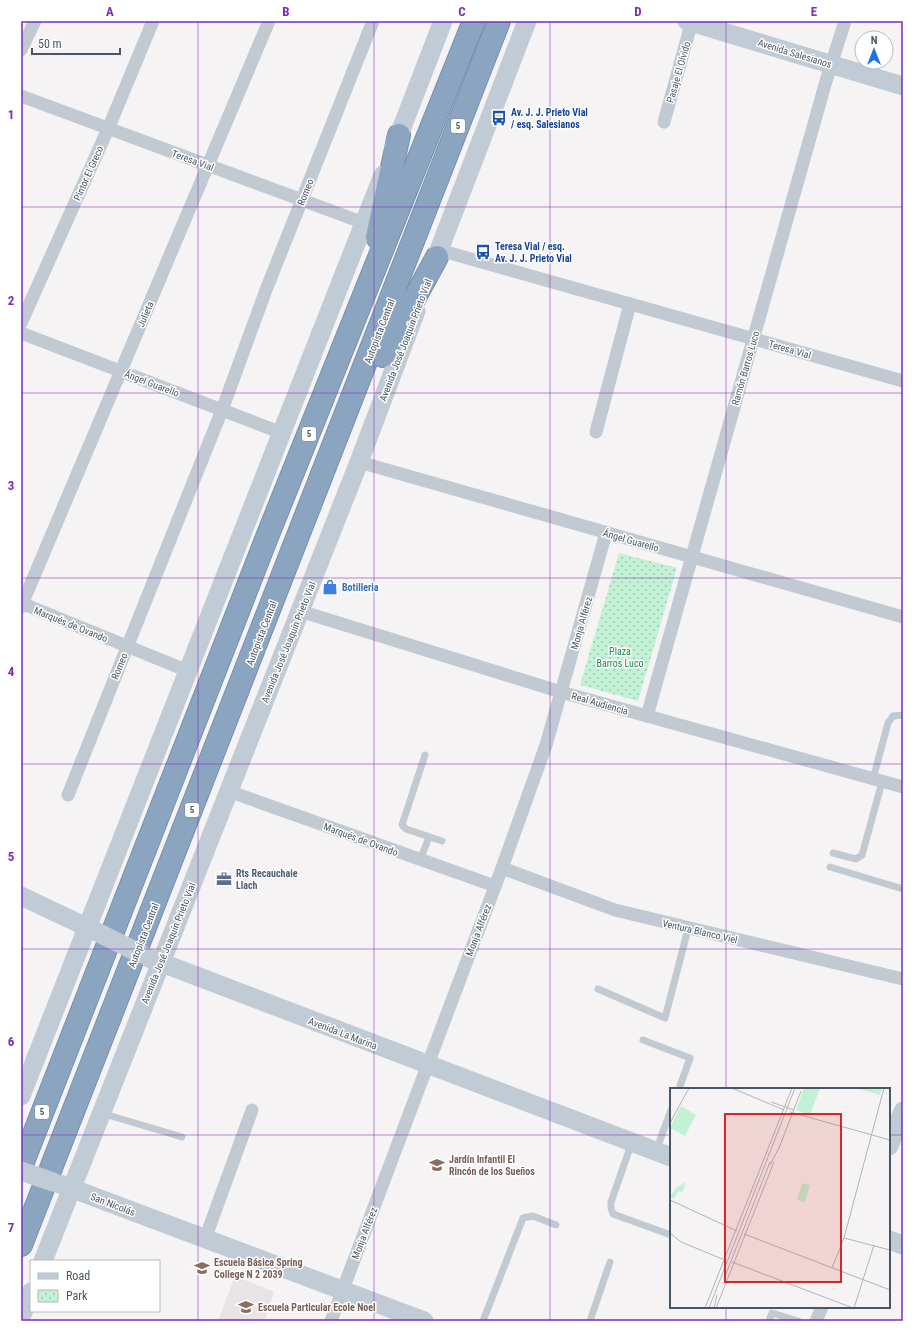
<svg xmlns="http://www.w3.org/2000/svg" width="924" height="1342" viewBox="0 0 924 1342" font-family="'Roboto Condensed',sans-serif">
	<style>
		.education { fill: #e6e4e5 }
		.park { fill: url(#park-dots) }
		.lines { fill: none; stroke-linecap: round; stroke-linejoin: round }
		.highway-casing { stroke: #7690ad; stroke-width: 24 }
		.lane { stroke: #c1cad2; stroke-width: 7 }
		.street { stroke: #c1cad2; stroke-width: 13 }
		.secondary { stroke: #c1cbd6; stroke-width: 19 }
		.highway { stroke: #8ba5c1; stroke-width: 22 }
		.secondary-bridge { stroke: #c1cbd6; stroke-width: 19 }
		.grid { fill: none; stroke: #7b2cbf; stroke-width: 1; stroke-opacity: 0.55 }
		.labels { text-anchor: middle; stroke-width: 3; stroke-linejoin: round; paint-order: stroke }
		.shield { fill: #fff; stroke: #808990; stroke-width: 1 }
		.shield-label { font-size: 9px; font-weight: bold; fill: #4a5661 }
		.street-label { font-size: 10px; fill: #4a5661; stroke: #fff }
		.transit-label { font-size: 10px; font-weight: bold; fill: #164399; stroke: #fff; text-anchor: start }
		.shop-label { font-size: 10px; font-weight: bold; fill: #366cbe; stroke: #fff; text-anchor: start }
		.park-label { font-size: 10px; fill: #17864f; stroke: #fff }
		.service-label { font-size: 10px; font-weight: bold; fill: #4e5e75; stroke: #fff; text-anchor: start }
		.education-label { font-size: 10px; font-weight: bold; fill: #785e54; stroke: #fff; text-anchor: start }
		.inset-road { fill: none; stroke: #b1b4b9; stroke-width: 1 }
		.view { fill: #d62828; fill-opacity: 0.15; stroke: #d62828; stroke-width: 2 }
		.inset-edge { fill: none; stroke: #4a5661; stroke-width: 2 }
		.neatline { fill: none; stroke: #7b2cbf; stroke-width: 1.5 }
		.grid-label { font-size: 13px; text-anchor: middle; font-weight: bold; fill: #7b2cbf }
	</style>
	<defs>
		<pattern id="park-dots" width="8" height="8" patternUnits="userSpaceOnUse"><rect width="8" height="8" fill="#c3f1d5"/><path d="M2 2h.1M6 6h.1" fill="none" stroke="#a0c6b0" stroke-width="1.8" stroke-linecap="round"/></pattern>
	</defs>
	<rect width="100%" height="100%" fill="#f5f3f3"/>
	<path class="education" d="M235,1276L274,1292L264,1321H218Z"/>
	<path class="park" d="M619,553L677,568L638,701L580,685Z"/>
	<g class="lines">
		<g class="highway-casing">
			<g id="highway">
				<path d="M377,237L399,135"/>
				<path d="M383,356L437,257"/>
				<path d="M21,1167L267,537L474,21"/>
				<path d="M21,1245L499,21"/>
			</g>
		</g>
		<g class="lane">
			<path d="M425,755L402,825L406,829L442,841"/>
			<path d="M873,779L888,723L893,716L903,715"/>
			<path d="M833,853L856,859L862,855L882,782"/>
			<path d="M420,860L429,837"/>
			<path d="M830,867L903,889"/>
			<path d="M598,989L665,1018L688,929"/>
			<path d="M643,1040L690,1058L679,1089"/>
			<path d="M101,1113L182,1137"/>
			<path d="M632,1142L611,1202V1208L613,1214L671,1235"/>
			<path d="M656,1151L671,1110"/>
			<path d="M483,1321L523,1218L533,1216L556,1225"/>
			<path d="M590,1321L610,1262"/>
			<path d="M769,1321L772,1313L798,1321"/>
		</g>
		<g class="street">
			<path d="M21,50L35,21"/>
			<path d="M21,96L364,223"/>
			<path d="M664,122L692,21"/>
			<path d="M439,250L903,381"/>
			<path d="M21,323L108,129L153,21"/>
			<path d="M21,333L282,433"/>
			<path d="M596,432L630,304"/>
			<path d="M359,462L903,617"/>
			<path d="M21,603L188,671"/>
			<path d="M21,607L269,21"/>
			<path d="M300,611L561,692L903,787"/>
			<path d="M647,716L826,81L845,21"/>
			<path d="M228,791L495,886"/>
			<path d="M68,795L222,410L266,290L373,21"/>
			<path d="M502,868L615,910L903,979"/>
			<path d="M205,1239L252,1110"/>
			<path d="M331,1321L502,868L546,745L606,533"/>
			<path d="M816,1321L822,1307"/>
		</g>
		<g class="secondary">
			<path d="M687,21L903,86"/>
			<path d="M394,148L443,21"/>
			<path d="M431,271L527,21"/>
			<path d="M21,896L97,932"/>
			<path d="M149,958L671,1157"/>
			<path d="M21,1096L383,175"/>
			<path d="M889,1146L903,1111"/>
			<path d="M60,1184L424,1321"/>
			<path d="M889,1240L903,1245"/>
			<path d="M43,1261L359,462L416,311"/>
			<path d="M21,1317L31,1292"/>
		</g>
		<use href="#highway" class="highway"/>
		<g class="secondary-bridge">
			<path d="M97,932L141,954"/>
			<path d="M21,1171L53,1182"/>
		</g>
	</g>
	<path class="grid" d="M198,21V1321M374,21V1321M550,21V1321M726,21V1089M21,207H903M21,393H903M21,578H903M21,764H903M21,949H903M21,1135H671M889,1135H903M726,1307V1321"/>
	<defs>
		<g id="bus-bare" transform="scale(1.2)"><path d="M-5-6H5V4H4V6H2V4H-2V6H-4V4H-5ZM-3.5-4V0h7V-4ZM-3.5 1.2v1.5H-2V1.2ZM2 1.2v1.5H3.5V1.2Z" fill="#1a4fb4" stroke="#fff" stroke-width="2.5" paint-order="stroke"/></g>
		<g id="shop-bare" transform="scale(1.2)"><path d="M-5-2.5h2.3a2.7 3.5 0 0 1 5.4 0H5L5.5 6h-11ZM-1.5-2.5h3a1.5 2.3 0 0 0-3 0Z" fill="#3f7fe0" stroke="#fff" stroke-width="2.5" paint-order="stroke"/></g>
		<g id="office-bare" transform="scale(1.2)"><path d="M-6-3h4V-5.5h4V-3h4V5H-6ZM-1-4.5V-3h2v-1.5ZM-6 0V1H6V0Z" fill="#5c6f8a" stroke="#fff" stroke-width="2.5" paint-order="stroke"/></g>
		<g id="school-bare" transform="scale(1.2)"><path d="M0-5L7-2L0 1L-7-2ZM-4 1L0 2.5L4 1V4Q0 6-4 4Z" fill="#8d6e63" stroke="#fff" stroke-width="2.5" paint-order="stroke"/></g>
	</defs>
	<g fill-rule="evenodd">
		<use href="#bus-bare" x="499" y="118"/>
		<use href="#bus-bare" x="483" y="252"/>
		<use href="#shop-bare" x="330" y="587"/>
		<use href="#office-bare" x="224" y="879"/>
		<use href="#school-bare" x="437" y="1165"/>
		<use href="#school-bare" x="202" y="1268"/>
		<use href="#school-bare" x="246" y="1307"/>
	</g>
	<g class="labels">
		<g class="shield">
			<rect x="451" y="119" width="14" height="14" rx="3"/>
			<rect x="302" y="427" width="14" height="14" rx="3"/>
			<rect x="185" y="803" width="14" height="14" rx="3"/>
			<rect x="35" y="1105" width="14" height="14" rx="3"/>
		</g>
		<g class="shield-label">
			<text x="458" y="129">5</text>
			<text x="309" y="437">5</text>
			<text x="192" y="813">5</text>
			<text x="42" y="1115">5</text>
		</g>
		<g class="street-label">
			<text transform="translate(795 53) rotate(17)" y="4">Avenida Salesianos</text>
			<text transform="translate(678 72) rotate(-74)" y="4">Pasaje El Olvido</text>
			<text transform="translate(193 160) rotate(20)" y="4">Teresa Vial</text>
			<text transform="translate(88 173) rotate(-66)" y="4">Pintor El Greco</text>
			<text transform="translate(305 192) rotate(-68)" y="4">Romeo</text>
			<text transform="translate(145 314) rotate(-67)" y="4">Julieta</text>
			<text transform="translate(379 331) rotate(-69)" y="4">Autopista Central</text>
			<text transform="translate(405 340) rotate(-69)" y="4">Avenida José Joaquín Prieto Vial</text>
			<text transform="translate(790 349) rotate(16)" y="4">Teresa Vial</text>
			<text transform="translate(745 368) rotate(-74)" y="4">Ramón Barros Luco</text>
			<text transform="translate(152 383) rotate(21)" y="4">Ángel Guarello</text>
			<text transform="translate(631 540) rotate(16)" y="4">Ángel Guarello</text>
			<text transform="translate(581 623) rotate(-74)" y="4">Monja Alférez</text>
			<text transform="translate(71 624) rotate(22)" y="4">Marqués de Ovando</text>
			<text transform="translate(261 633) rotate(-69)" y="4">Autopista Central</text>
			<text transform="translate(288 642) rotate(-68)" y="4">Avenida José Joaquín Prieto Vial</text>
			<text transform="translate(119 666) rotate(-68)" y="4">Romeo</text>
			<text transform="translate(600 703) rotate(16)" y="4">Real Audiencia</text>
			<text transform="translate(361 839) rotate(20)" y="4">Marqués de Ovando</text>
			<text transform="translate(478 930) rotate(-69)" y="4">Monja Alférez</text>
			<text transform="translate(700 931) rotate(13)" y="4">Ventura Blanco Viel</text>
			<text transform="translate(143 935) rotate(-69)" y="4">Autopista Central</text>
			<text transform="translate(168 943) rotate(-68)" y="4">Avenida José Joaquín Prieto Vial</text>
			<text transform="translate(343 1033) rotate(21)" y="4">Avenida La Marina</text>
			<text transform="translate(113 1204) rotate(21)" y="4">San Nicolás</text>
			<text transform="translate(364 1233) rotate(-69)" y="4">Monja Alférez</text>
		</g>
		<g class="transit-label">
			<text x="511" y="116">Av. J. J. Prieto Vial<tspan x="511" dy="12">/ esq. Salesianos</tspan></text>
			<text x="495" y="250">Teresa Vial / esq.<tspan x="495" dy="12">Av. J. J. Prieto Vial</tspan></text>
		</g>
		<g class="shop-label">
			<text x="342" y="591">Botilleria</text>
		</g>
		<g class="park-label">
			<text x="620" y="655">Plaza<tspan x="620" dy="12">Barros Luco</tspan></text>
		</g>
		<g class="service-label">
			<text x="236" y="877">Rts Recauchaie<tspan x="236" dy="12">Llach</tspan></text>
		</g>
		<g class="education-label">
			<text x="449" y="1163">Jardín Infantil El<tspan x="449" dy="12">Rincón de los Sueños</tspan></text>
			<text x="214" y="1266">Escuela Básica Spring<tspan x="214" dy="12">College N 2 2039</tspan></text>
			<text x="258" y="1311">Escuela Particular Ecole Noel</text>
		</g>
	</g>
	<g transform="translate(670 1088)">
		<rect width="220" height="220" fill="#f5f3f3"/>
		<path d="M134,0H150L140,27L126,22Z" fill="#c3f1d5"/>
		<path d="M186,0H212L210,7ZM11,18L26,27L15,48L0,40ZM16,94L12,105L8,103L4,111L0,109L6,100ZM132,95L140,97L135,114L127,112Z" fill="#c3f1d5"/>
		<path class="inset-road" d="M62,0L114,22M101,14L124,22M120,24L220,52M0,35L19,0M109,60L131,3M100,77L110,58M0,112L67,143M0,145L11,154L55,172M74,146L220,202M174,150L220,162M62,174L183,220M162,180L174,150L214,0M54,191L100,74M35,220L122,0M39,220L125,0M44,220L47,207M46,220L104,74M184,220L204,157"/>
		<path class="view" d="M55,26H171V194H55Z"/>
		<rect width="220" height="220" class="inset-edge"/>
	</g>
	<rect width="924" height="1342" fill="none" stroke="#ffffff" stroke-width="44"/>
	<rect x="30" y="1260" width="130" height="52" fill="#ffffff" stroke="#b7bbc0"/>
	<rect x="38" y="1273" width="20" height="6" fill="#c1cbd6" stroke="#b7bbc0"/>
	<text x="66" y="1280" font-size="12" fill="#4a5661">Road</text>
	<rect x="38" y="1290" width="20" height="12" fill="url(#park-dots)" stroke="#b7bbc0"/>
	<text x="66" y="1300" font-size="12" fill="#4a5661">Park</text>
	<g transform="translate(874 50)"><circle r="19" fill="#ffffff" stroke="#b7bbc0"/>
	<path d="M0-3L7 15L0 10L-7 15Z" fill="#1a73e8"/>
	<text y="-6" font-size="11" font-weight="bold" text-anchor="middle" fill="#4a5661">N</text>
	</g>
	<path d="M32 48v6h88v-6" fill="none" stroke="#4a5661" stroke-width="2"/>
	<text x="38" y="48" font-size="12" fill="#4a5661" stroke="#ffffff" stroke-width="3" paint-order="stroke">50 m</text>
	<rect x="22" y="22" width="880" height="1298" class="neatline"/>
	<g class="grid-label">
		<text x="110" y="16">A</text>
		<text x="286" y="16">B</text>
		<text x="462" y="16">C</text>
		<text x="638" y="16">D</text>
		<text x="814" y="16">E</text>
		<text x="11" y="119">1</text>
		<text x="11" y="305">2</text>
		<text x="11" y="490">3</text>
		<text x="11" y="676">4</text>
		<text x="11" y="861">5</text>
		<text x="11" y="1046">6</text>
		<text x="11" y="1232">7</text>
	</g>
</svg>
